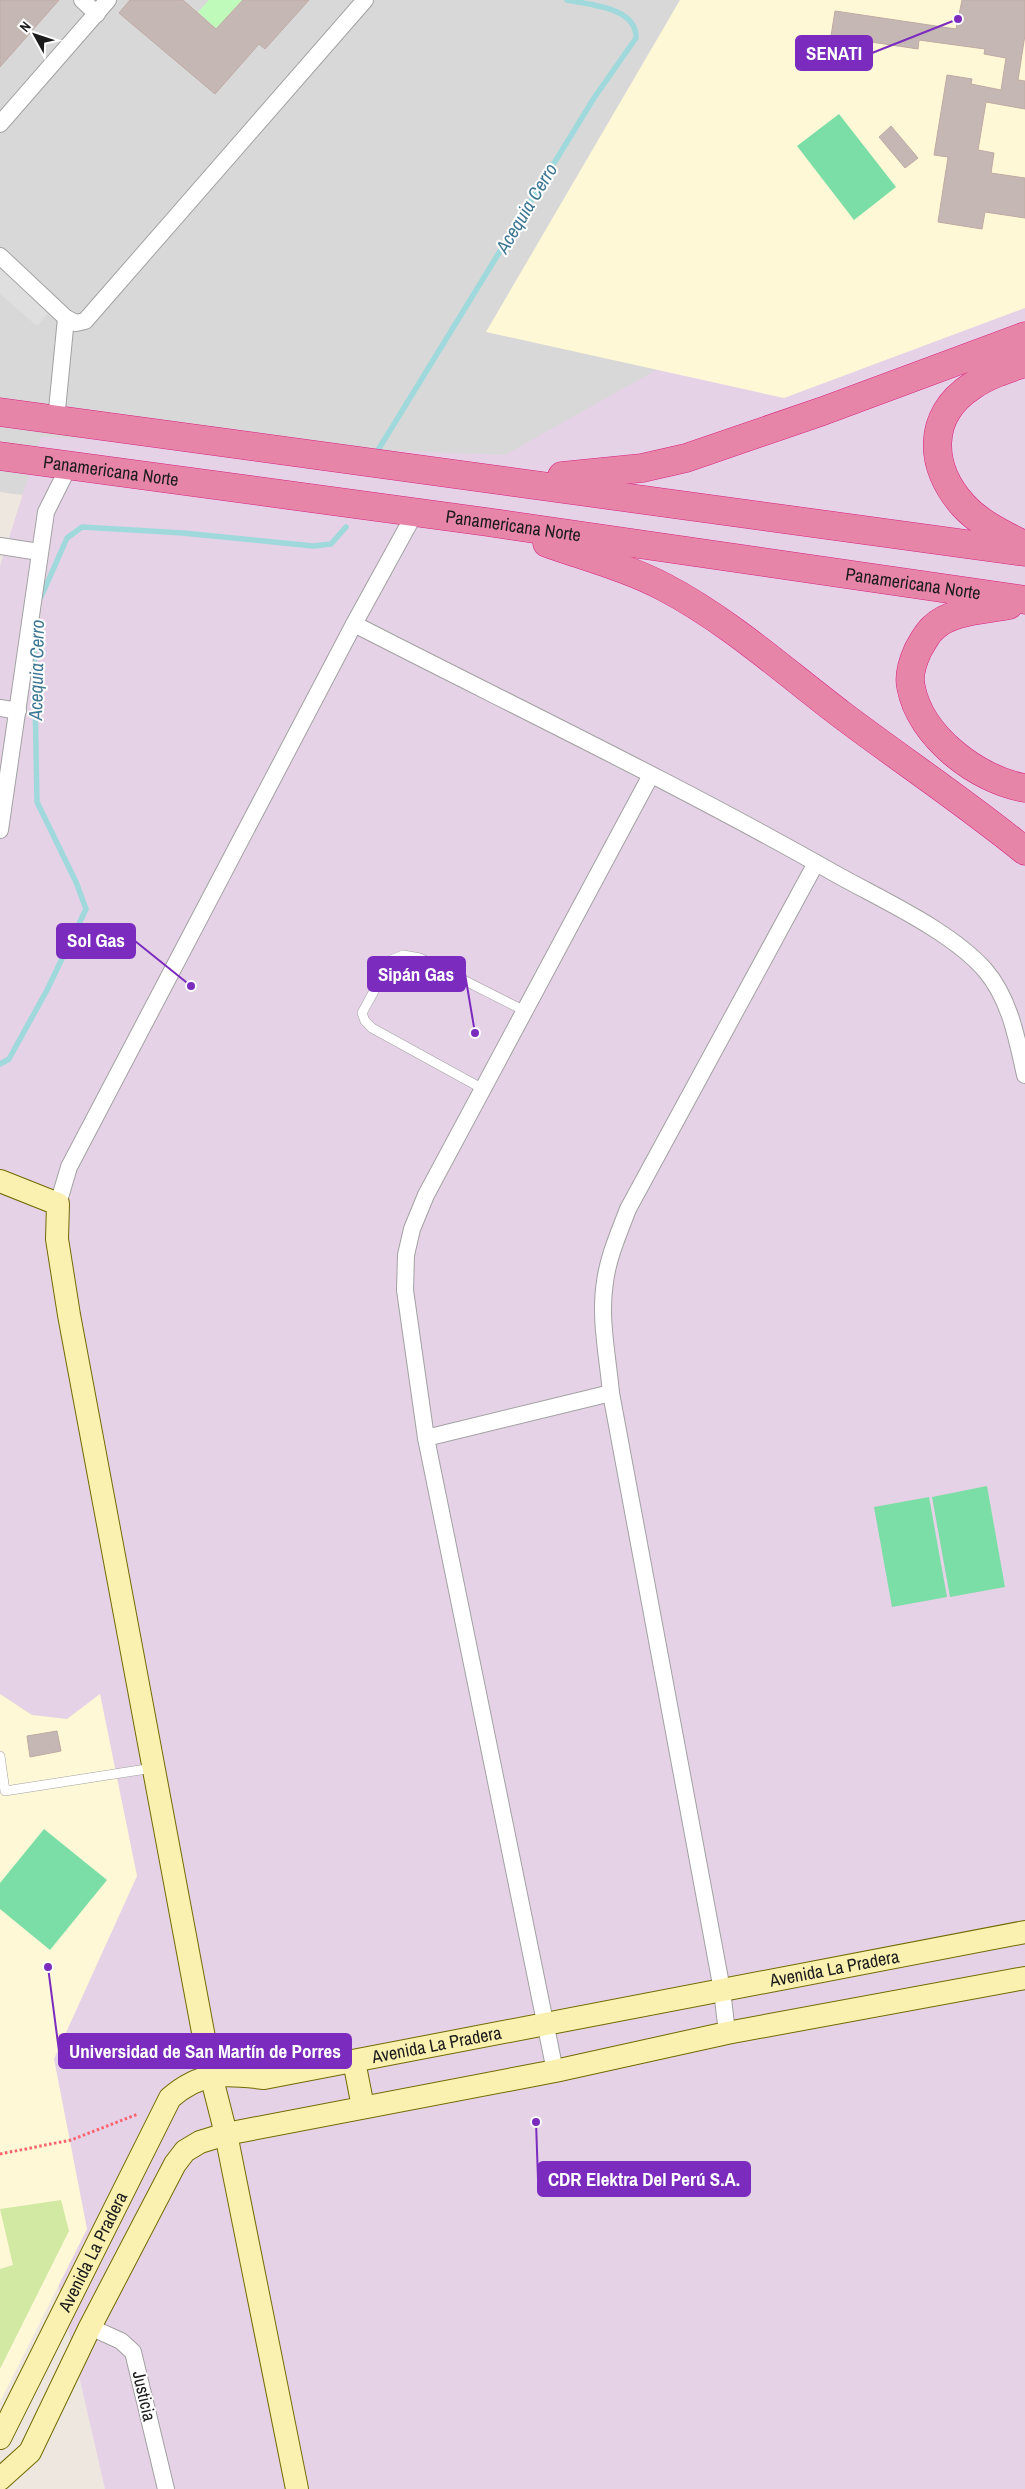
<svg xmlns="http://www.w3.org/2000/svg" width="1025" height="2489" viewBox="0 0 1025 2489" font-family="'Archivo Narrow',sans-serif">
	<style>
		.residential { fill: #d9d8d8 }
		.industrial { fill: #e6d2e6 }
		.education { fill: #fff8d7 }
		.grass { fill: #d2e9a4 }
		.park { fill: #c0fabb }
		.pitch { fill: #7cdea7 }
		.parking { fill: #dfdfdf }
		.lines { fill: none; stroke-linecap: round; stroke-linejoin: round }
		.stream { stroke: #9fd9dc; stroke-width: 5.5 }
		.building { fill: #c5b8b4; stroke: #bfaaa3 }
		.lane-casing { stroke: #a2a2a2; stroke-width: 10 }
		.street-casing { stroke: #a2a2a2; stroke-width: 18 }
		.secondary-casing { stroke: #716a03; stroke-width: 24 }
		.highway-casing { stroke: #d7217f; stroke-width: 29 }
		.path { stroke: #fb636d; stroke-width: 3; stroke-dasharray: 2.5 2.5; stroke-linecap: butt }
		.lane { stroke: #fff; stroke-width: 9 }
		.street { stroke: #fff; stroke-width: 16 }
		.secondary { stroke: #faf1b1; stroke-width: 22 }
		.highway { stroke: #e785a8; stroke-width: 28 }
		.labels { text-anchor: middle; stroke-width: 4; stroke-linejoin: round; paint-order: stroke }
		.street-label { font-size: 18px; fill: #1b1b1b; stroke: #fff }
		.water-label { font-size: 19px; font-style: italic; fill: #3f7894; stroke: #fff }
		.leader { fill: none; stroke: #7b2cbf; stroke-width: 2 }
		.callout-dot { fill: #7b2cbf; stroke: #fff; stroke-width: 2 }
		.callout { fill: #7b2cbf; stroke: #7b2cbf; stroke-width: 2 }
		.callout-label { font-size: 19px; text-anchor: middle; font-weight: bold; fill: #fff }
	</style>
	<rect width="100%" height="100%" fill="#ede7e0"/>
	<path class="residential" d="M0,0H1025L524,564L0,492Z"/>
	<path class="industrial" d="M1025,163V2489H105L0,2032V566L41,437L505,455Z"/>
	<g class="education">
		<path d="M680,0H1025V308L784,398L486,332Z"/>
		<path d="M0,1694L32,1715L67,1719L100,1694L137,1876L54,2059L87,2229L0,2402Z"/>
	</g>
	<path class="grass" d="M61,2200L69,2231L0,2369V2269L13,2265L0,2209Z"/>
	<path class="park" d="M209,0H242L216,29L198,12Z"/>
	<g class="pitch">
		<path d="M839,114L896,187L854,220L797,146Z"/>
		<path d="M987,1486L1005,1587L950,1597L932,1497Z"/>
		<path d="M929,1497L947,1597L892,1607L874,1507Z"/>
		<path d="M44,1829L107,1880L50,1950L0,1909V1883Z"/>
	</g>
	<path class="parking" d="M0,269L49,312L37,326L0,294Z"/>
	<g class="lines">
		<g class="stream">
			<path d="M375,455L594,98L636,38C637,7 590,5 567,0"/>
			<path d="M41,597L67,538L82,527L183,533L313,546L331,544L346,527"/>
			<path d="M0,1064L9,1059L47,990L86,909L76,882L37,802L34,642"/>
		</g>
	</g>
	<g class="building">
		<path d="M0,0H59L0,67Z"/>
		<path d="M130,0H183L216,29L243,0H309L265,49L259,44L215,94L119,13Z"/>
		<path d="M962,0H1025V35L1018,80L1025,81V109L986,102L978,150L994,153L991,173L1025,178V218L985,212L982,229L938,222L948,157L934,155L947,75L972,79L971,84L1001,90L1006,58L984,54L985,49L919,40L918,49L831,36L835,11L956,29Z"/>
		<path d="M891,126L918,158L905,168L879,137Z"/>
		<path d="M57,1731L61,1751L30,1757L27,1736Z"/>
	</g>
	<g class="lines">
		<g class="lane-casing">
			<g id="lane">
				<path d="M483,1089L372,1028L365,1021L362,1013L391,960L403,955L420,958L525,1011"/>
				<path d="M0,1756L5,1791L153,1768"/>
			</g>
		</g>
		<g class="street-casing">
			<g id="street">
				<path d="M82,0L97,14"/>
				<path d="M0,124L108,0"/>
				<path d="M0,256L66,318L76,323L85,321L365,0"/>
				<path d="M56,420L66,318"/>
				<path d="M0,546L39,552"/>
				<path d="M354,624C514,706 677,784 834,873C880,899 950,930 985,970C1010,999 1017,1039 1025,1075"/>
				<path d="M0,708L18,711"/>
				<path d="M0,830L46,512L69,466"/>
				<path d="M58,1204L69,1167L354,624L415,513"/>
				<path d="M426,1438L611,1393"/>
				<path d="M727,2033L722,1990L611,1393C608,1358 599,1318 605,1282C608,1257 619,1233 628,1209L816,863"/>
				<path d="M555,2071L426,1438L405,1290L406,1255L412,1229L426,1195L651,775"/>
				<path d="M90,2327L121,2341L133,2352L166,2489"/>
			</g>
		</g>
		<g class="secondary-casing">
			<g id="secondary">
				<path d="M0,1181L58,1204L57,1239L69,1315L211,2075L226,2134L297,2489"/>
				<path d="M354,2061L363,2107"/>
				<path id="s1" d="M0,2438L170,2098C201,2071 225,2073 264,2078L1025,1932"/>
				<path d="M0,2479L30,2452L90,2327L175,2164L185,2151L200,2142L226,2134L555,2071L727,2033L1025,1978"/>
			</g>
		</g>
		<g class="highway-casing">
			<g id="highway">
				<path d="M0,412L1025,552"/>
				<path id="s2" d="M0,456L487,522L1025,600"/>
				<path d="M562,476L642,468L686,458L823,411L1025,336"/>
				<path d="M547,543C586,557 628,568 664,587C729,621 784,671 842,715C903,761 966,803 1025,851"/>
				<path d="M1024,545C1003,534 979,523 963,505C929,467 926,416 972,386C988,375 1007,369 1025,363"/>
				<path d="M1009,605C985,610 951,610 933,628C927,633 922,643 918,650C913,661 908,675 911,687C920,736 977,780 1025,788"/>
			</g>
		</g>
		<path class="path" d="M0,2154L71,2140L138,2114"/>
		<use href="#lane" class="lane"/>
		<use href="#street" class="street"/>
		<use href="#secondary" class="secondary"/>
		<use href="#highway" class="highway"/>
	</g>
	<g class="labels">
		<g class="street-label">
			<text dy="6" stroke="none"><textPath href="#s2" startOffset="112">Panamericana Norte</textPath></text>
			<text dy="6" stroke="none"><textPath href="#s2" startOffset="518">Panamericana Norte</textPath></text>
			<text dy="6" stroke="none"><textPath href="#s2" startOffset="922">Panamericana Norte</textPath></text>
			<text dy="6" stroke="none"><textPath href="#s1" startOffset="1061">Avenida La Pradera</textPath></text>
			<text dy="6" stroke="none"><textPath href="#s1" startOffset="656">Avenida La Pradera</textPath></text>
			<text dy="6" stroke="none"><textPath href="#s1" startOffset="208">Avenida La Pradera</textPath></text>
			<text transform="translate(144 2396) rotate(77)" y="6">Justicia</text>
		</g>
		<g class="water-label">
			<text transform="translate(526 208) rotate(-59)" y="7">Acequia Cerro</text>
			<text transform="translate(36 670) rotate(-89)" y="7">Acequia Cerro</text>
		</g>
	</g>
	<path class="leader" d="M958 19L872 53M191 986L135 941M475 1033L465 974M48 1967L59 2051M536 2122L538 2179"/>
	<g class="callout-dot">
		<circle cx="958" cy="19" r="5"/>
		<circle cx="191" cy="986" r="5"/>
		<circle cx="475" cy="1033" r="5"/>
		<circle cx="48" cy="1967" r="5"/>
		<circle cx="536" cy="2122" r="5"/>
	</g>
	<g class="callout">
		<rect x="796" y="36" width="76" height="34" rx="5"/>
		<rect x="57" y="924" width="78" height="34" rx="5"/>
		<rect x="368" y="957" width="97" height="34" rx="5"/>
		<rect x="59" y="2034" width="292" height="34" rx="5"/>
		<rect x="538" y="2162" width="212" height="34" rx="5"/>
	</g>
	<g class="callout-label">
		<text x="834" y="60">SENATI</text>
		<text x="96" y="947">Sol Gas</text>
		<text x="416" y="981">Sipán Gas</text>
		<text x="205" y="2058">Universidad de San Martín de Porres</text>
		<text x="644" y="2186">CDR Elektra Del Perú S.A.</text>
	</g>
	<g transform="translate(35 35) rotate(310)" stroke="#ffffff" stroke-width="4" paint-order="stroke">
	<path d="M0-4L9 19L0 12L-9 19Z" fill="#1b1b1b"/>
	<text y="-8" font-size="14" font-weight="bold" text-anchor="middle" fill="#1b1b1b">N</text>
	</g>
</svg>
